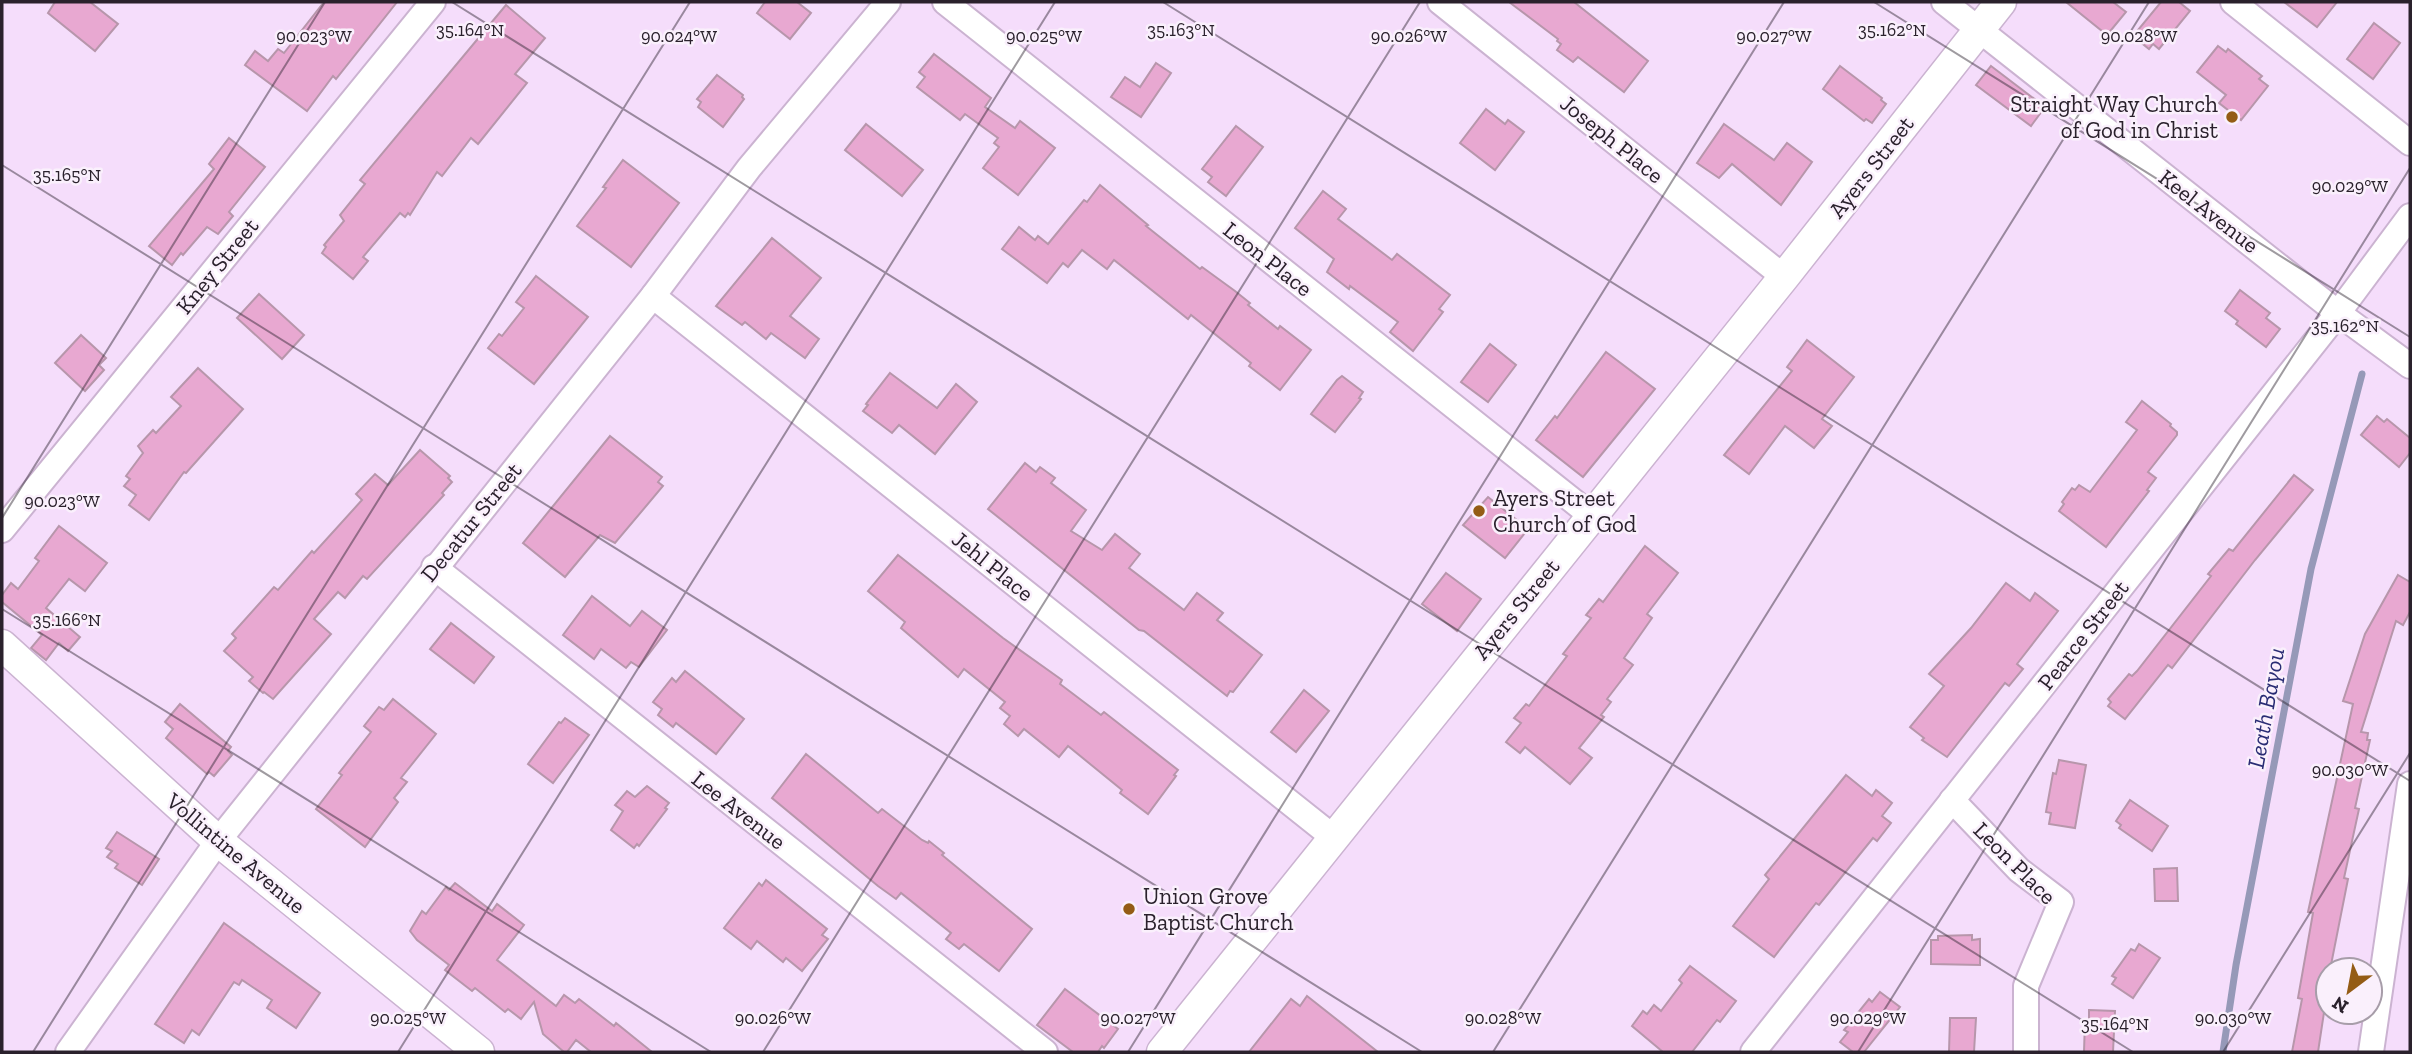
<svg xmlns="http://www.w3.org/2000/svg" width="2412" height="1054" viewBox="0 0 2412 1054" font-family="'Zilla Slab',serif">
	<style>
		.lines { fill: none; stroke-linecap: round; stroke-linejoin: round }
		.stream { stroke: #9699b8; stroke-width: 7 }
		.building { fill: #e8a8d1; stroke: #b796ab; stroke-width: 2 }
		.minor-casing { stroke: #cbb3d1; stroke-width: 28 }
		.tertiary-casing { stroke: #cbb3d1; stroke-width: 33 }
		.minor { stroke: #fff; stroke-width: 24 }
		.tertiary { stroke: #fff; stroke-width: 30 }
		.ticks { fill: none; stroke: #2a212c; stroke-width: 2; stroke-opacity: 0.45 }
		.poi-dot { fill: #945c15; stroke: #faf0fc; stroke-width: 2.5 }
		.labels { text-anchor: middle; stroke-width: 5; stroke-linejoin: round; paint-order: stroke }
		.poi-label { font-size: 23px; fill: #2a212c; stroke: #faf0fc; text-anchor: start }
		.street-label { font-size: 23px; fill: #2a212c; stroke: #faf0fc }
		.water-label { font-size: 24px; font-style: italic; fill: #292c74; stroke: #faf0fc }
		.ticks-label { font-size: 18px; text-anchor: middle; fill: #2a212c; stroke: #faf0fc; stroke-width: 5; stroke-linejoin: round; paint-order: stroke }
	</style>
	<rect width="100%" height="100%" fill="#f5ddfb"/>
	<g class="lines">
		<path class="stream" d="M2223,1052L2236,965L2311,569L2362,374"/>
	</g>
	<g class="building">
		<path d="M55,2H90L118,24L95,51L48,13Z"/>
		<path d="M324,2H397L336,79L333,76L307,111L245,65L255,51L268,61L278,49L284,53Z"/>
		<path d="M765,2H797L811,13L790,39L757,13Z"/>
		<path d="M1509,2H1574L1648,61L1624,92L1578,57L1573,62L1557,50L1561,44L1557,41L1558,39Z"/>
		<path d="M2066,2H2113L2126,12L2107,35Z"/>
		<path d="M2161,2H2179L2190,11L2159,49L2153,44L2149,49L2133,36Z"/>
		<path d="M2284,2H2337L2317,27Z"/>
		<path d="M506,5L545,38L515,74L527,83L478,144L471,138L442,176L437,172L410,215L408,213L405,217L400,213L363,257L368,261L353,279L322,253L326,247L324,245L344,221L340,215L365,184L360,180Z"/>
		<path d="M2374,23L2400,43L2373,79L2347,59Z"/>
		<path d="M2218,46L2226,52L2228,49L2262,76L2259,79L2268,86L2241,120L2219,103L2226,95L2197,72Z"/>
		<path d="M934,54L991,98L985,107L1015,128L1020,121L1055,148L1018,195L983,168L999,147L994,143L998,138L965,114L960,120L917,87L925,77L919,72Z"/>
		<path d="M1156,63L1171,73L1141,117L1111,97L1125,77L1140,87Z"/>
		<path d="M1840,66L1882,98L1881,100L1886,104L1872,123L1866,119L1864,121L1823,89Z"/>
		<path d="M1991,66L2045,107L2031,126L1976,85Z"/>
		<path d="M717,75L743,95L742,97L744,99L723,127L698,107L701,102L697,99Z"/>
		<path d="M1486,109L1505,124L1508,120L1524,132L1495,170L1460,143Z"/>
		<path d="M866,124L923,170L902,196L845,150Z"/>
		<path d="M1724,124L1774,160L1787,143L1812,162L1781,205L1732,164L1719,178L1697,163Z"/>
		<path d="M1236,126L1263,147L1226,196L1208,182L1212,177L1202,169Z"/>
		<path d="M229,138L265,167L229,212L233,216L218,234L207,227L183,255L181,253L172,265L149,246L214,169L209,164Z"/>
		<path d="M623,160L679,203L631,267L577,226L606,188L603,187Z"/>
		<path d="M1100,185L1148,225L1146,226L1200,269L1202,267L1235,291L1250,303L1248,305L1278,329L1280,326L1311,350L1280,390L1249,366L1251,363L1191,315L1188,319L1114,260L1107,269L1082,250L1068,267L1063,263L1047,283L1002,249L1019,227L1035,240L1038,236L1048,244L1084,200L1087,202Z"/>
		<path d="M1323,191L1346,209L1338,219L1392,260L1397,254L1450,295L1439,309L1443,312L1413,351L1390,332L1398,322L1350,286L1349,289L1327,272L1334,259L1295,228Z"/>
		<path d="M772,238L821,278L790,316L819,339L805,358L771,333L766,339L745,322L742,325L716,306Z"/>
		<path d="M536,276L588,317L534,384L488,348L499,334L502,336L524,308L516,302Z"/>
		<path d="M2240,290L2270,313L2266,318L2280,329L2266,347L2236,324L2238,321L2225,311Z"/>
		<path d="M259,294L304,335L282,359L237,318Z"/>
		<path d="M81,335L106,358L99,365L104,370L85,391L55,363Z"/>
		<path d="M1807,340L1854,377L1822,419L1832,426L1814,448L1785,426L1749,474L1724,455L1792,371L1787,367Z"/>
		<path d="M1490,344L1516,365L1488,402L1461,382Z"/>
		<path d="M1606,352L1655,389L1583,477L1536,440L1555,416L1557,418Z"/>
		<path d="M198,368L243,409L186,473L184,472L149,520L129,505L136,495L124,486L130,479L126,476L143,453L138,446L153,430L156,433L181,406L171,397Z"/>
		<path d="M890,373L937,408L956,384L977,402L935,454L899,425L892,433L863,411L868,405L866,404Z"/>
		<path d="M1342,376L1363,392L1359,398L1361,399L1335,432L1311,414L1337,380Z"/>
		<path d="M2142,401L2171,424L2170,426L2177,432V435L2148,472L2156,478L2147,490L2149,491L2106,547L2059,511L2064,504L2062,502L2072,488L2075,490L2079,485L2090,492L2137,430L2126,422Z"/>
		<path d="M2377,416L2384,422L2387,419L2410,438V453L2399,467L2361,435Z"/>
		<path d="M610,436L662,477L658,482L663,486L615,543L600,535L565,577L523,543Z"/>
		<path d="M420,450L450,476L448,478L452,482L442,493L444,495L367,579L363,576L345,598L338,592L314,619L331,634L273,699L264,692L263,693L249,681L253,677L224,651L236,638L232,634L274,587L278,590L312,551L314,553L362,500L356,494L375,474L388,485Z"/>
		<path d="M1025,463L1036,472L1040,467L1055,478L1051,483L1086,510L1071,531L1102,550L1115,534L1140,554L1129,568L1184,610L1197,593L1223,613L1217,620L1262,655L1233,692L1230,691L1227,696L1144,631L1139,630L988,509Z"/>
		<path d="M2294,475L2313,490L2255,560L2172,668L2168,665L2125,719L2108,706L2111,702L2108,699L2129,674L2132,676L2137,671L2211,576L2208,574L2229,549L2233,551Z"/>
		<path d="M1488,497L1528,529L1505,558L1463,525Z"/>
		<path d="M59,526L107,563L85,591L69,579L46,608L80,637L68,651L59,643L46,660L31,648L42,635L2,602V595L11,583L18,589L39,561L35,558Z"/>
		<path d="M1645,546L1678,573L1647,614L1652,618L1624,658L1633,665L1607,699L1611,702L1601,715L1604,717L1579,748L1592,758L1570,784L1525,747L1520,753L1506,742L1521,723L1514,718L1526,704L1529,706L1567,656L1563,654L1591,618L1586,615L1599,599L1603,602Z"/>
		<path d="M898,555L1003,638L1062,680L1060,684L1101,715L1104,712L1178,770L1174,775L1176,776L1148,814L1120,793L1122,790L1068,746L1059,757L1024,729L1018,736L1004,724L1010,716L1000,708L1005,702L964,669L958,677L901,628L905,622L868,591Z"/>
		<path d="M1446,573L1481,599L1457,631L1422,604Z"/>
		<path d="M2398,575L2410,582V612L2403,625L2396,621L2361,732L2368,733L2367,740H2370L2355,808L2359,809L2344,878L2348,879L2330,970H2328V986L2318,1052H2292L2302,999L2298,998L2313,913L2308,912L2353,704L2343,701L2365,634Z"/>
		<path d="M2006,583L2030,601L2035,593L2058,611L2017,664L2023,669L2009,686L2005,683L1947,757L1922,740L1924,738L1910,727L1944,686L1929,674L1971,628Z"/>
		<path d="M592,596L630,626L642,611L667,630L639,667L631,662L626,668L601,649L594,659L563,635Z"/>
		<path d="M451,623L494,657L474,683L430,649Z"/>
		<path d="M685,671L744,719L716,754L676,723L673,727L658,715L662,709L653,702L672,678L676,682Z"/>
		<path d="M1304,690L1329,711L1296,752L1271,732Z"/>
		<path d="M393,699L436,734L401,778L407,782L394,798L398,802L365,847L316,809L342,775L339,773L371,732L364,726L379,707L384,710Z"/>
		<path d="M180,704L231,747L228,751L232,755L214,776L209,772L207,774L166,738L173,729L165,722Z"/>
		<path d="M565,718L589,735L553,783L528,764L559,722L561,723Z"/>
		<path d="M806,754L878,813L882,809L922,840L928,843L929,841L944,853L942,855L1032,929L999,971L964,944L959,949L946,939L951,933L901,893L896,899L878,886L772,798Z"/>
		<path d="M2059,760L2086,765L2075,828L2049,824L2051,813L2046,812L2053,773L2056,774Z"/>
		<path d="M1846,775L1872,796L1876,790L1892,803L1882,816L1891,823L1877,841L1873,838L1819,905L1816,903L1774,957L1733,926L1769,879L1765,875Z"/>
		<path d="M647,786L669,803L665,808L667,809L639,846L637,844L634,848L611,830L623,811L615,805L627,791L635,797Z"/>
		<path d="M2130,800L2168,826L2152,851L2119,828L2121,825L2116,821Z"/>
		<path d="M117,832L159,859L142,885L115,868L118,864L107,857L112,851L106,848Z"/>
		<path d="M2177,868L2178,901H2155L2154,869Z"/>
		<path d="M766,880L827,929L822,935L828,939L802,971L786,958L783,962L757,941L751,949L724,928L759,883L762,886Z"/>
		<path d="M455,883L492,911L497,904L524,925L497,960L556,1006L564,995L575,1003L579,999L614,1026L616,1023L652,1052H591L576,1040L567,1052H564L543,1034L534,1002L521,1019L508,1009L505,1012L475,988L472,991L445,970L449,965L417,940L410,931L422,911L426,914L446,887L449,890Z"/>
		<path d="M224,923L320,993L296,1028L267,1008L272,1000L242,980L239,985L234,982L199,1035L192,1030L184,1043L155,1024Z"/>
		<path d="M1972,935V940L1980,939V965L1931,964V940H1938V936Z"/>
		<path d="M2139,944L2160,958L2133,998L2112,984L2116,978L2112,976L2131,949L2135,951Z"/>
		<path d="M1690,966L1736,1001L1720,1022L1717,1020L1692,1052H1663L1632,1026L1643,1011L1647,1014L1654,1005L1661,1011L1682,983L1679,980Z"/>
		<path d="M1065,989L1118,1029L1104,1048L1102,1046L1098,1052H1073L1037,1025Z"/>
		<path d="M1880,992L1900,1007L1864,1052H1853L1840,1042L1848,1032L1844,1030L1869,999L1872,1002Z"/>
		<path d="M1307,996L1378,1052H1249L1291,999L1300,1006Z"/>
		<path d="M2089,1010L2115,1011L2113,1052H2084L2085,1020H2089Z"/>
		<path d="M1950,1018H1976L1974,1052H1949Z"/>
	</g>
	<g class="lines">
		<g class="minor-casing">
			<g id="minor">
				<path d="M945,2L1592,516"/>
				<path d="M1440,2L1784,277"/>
				<path d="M1944,2L2338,313L2410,366"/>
				<path d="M2233,2L2410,143"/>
				<path d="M653,296L1333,837"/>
				<path d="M2,530L433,2"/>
				<path d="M434,567L1045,1052"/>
				<path d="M1952,800L2019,870L2061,902L2026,986V1052"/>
				<path d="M68,1052L218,841L653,296L749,168L888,2"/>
				<path d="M1753,1052L2338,313L2410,216"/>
				<path d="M2371,1052L2410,784"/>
			</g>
		</g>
		<g class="tertiary-casing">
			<g id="tertiary">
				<path d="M2,645L218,841L479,1052"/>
				<path d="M1162,1052L1784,277L2001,2"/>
			</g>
		</g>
		<use href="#minor" class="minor"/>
		<use href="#tertiary" class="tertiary"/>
	</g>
	<path class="ticks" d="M452,2L2133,1052M1163,2L2410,781M1874,2L2410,337M2,165L1422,1052M2,518L325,2M2,609L711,1052M33,1052L690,2M398,1052L1055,2M763,1052L1420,2M1128,1052L1784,2M1493,1052L2149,2M1858,1052L2410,168M2223,1052L2410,753"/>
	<g class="poi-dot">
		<circle cx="2232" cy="117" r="7"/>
		<circle cx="1479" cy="511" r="7"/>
		<circle cx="1129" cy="909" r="7"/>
	</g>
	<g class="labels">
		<g class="poi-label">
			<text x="2218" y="112" text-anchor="end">Straight Way Church<tspan x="2218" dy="26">of God in Christ</tspan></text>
			<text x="1493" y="506">Ayers Street<tspan x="1493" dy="26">Church of God</tspan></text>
			<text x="1143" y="904">Union Grove<tspan x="1143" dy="26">Baptist Church</tspan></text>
		</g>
		<g class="street-label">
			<text transform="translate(1612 139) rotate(39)" y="8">Joseph Place</text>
			<text transform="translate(1871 167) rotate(-52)" y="8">Ayers Street</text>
			<text transform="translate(2209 211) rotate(38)" y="8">Keel Avenue</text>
			<text transform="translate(1268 259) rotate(38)" y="8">Leon Place</text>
			<text transform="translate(217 266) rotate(-51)" y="8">Kney Street</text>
			<text transform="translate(471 522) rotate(-51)" y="8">Decatur Street</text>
			<text transform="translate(993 566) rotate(39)" y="8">Jehl Place</text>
			<text transform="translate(1516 609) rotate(-51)" y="8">Ayers Street</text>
			<text transform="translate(2083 635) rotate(-52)" y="8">Pearce Street</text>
			<text transform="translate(739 810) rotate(38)" y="8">Lee Avenue</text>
			<text transform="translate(236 853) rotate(40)" y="8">Vollintine Avenue</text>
			<text transform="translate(2015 863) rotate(45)" y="8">Leon Place</text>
		</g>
		<g class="water-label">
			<text transform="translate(2266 708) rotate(-80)" y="8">Leath Bayou</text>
		</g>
	</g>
	<g class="ticks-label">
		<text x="470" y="36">35.164°N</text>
		<text x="1181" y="36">35.163°N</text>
		<text x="1892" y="36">35.162°N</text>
		<text x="314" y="42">90.023°W</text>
		<text x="679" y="42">90.024°W</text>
		<text x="1044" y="42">90.025°W</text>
		<text x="1409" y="42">90.026°W</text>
		<text x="1774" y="42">90.027°W</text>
		<text x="2139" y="42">90.028°W</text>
		<text x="67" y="181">35.165°N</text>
		<text x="2350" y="192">90.029°W</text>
		<text x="2345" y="332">35.162°N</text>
		<text x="62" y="507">90.023°W</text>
		<text x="67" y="626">35.166°N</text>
		<text x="2350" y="776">90.030°W</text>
		<text x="408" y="1024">90.025°W</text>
		<text x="773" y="1024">90.026°W</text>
		<text x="1138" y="1024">90.027°W</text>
		<text x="1503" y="1024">90.028°W</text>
		<text x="1868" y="1024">90.029°W</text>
		<text x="2233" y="1024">90.030°W</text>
		<text x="2115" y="1030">35.164°N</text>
	</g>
	<rect width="2412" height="1054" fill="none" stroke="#2a212c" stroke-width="7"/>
	<g transform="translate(2349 991) rotate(212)"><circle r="33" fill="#faf0fc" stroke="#a79da9" stroke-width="2"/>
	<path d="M0-5L12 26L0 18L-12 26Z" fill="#945c15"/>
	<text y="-10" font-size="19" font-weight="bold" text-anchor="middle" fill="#2a212c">N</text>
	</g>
</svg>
